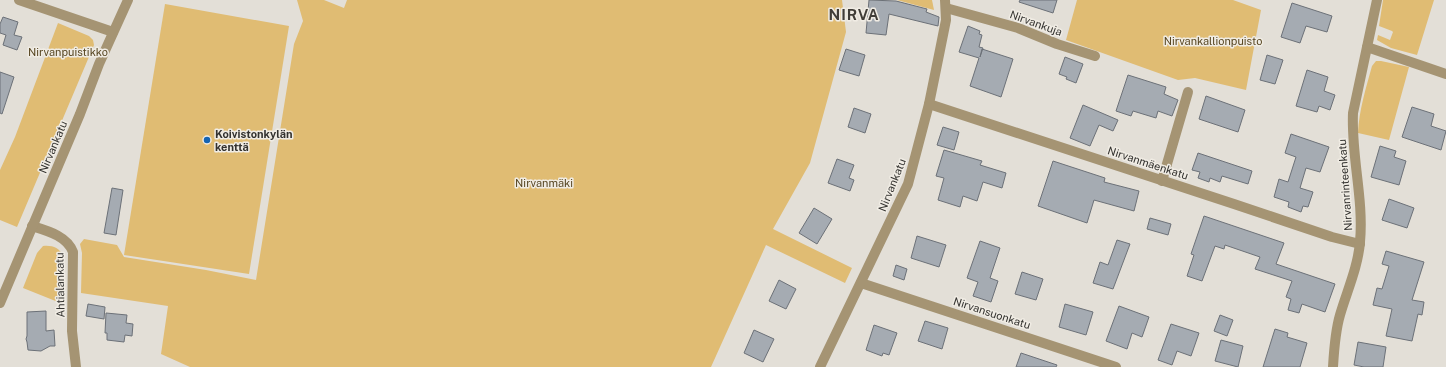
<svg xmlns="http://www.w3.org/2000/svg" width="1446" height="367" viewBox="0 0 1446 367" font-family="'Public Sans',sans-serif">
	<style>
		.green { fill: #e0bc73 }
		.building { fill: #a5abb2; stroke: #6c7178 }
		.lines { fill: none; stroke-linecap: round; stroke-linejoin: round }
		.minor { stroke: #a59473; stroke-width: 10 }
		.tertiary { stroke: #a59473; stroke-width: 10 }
		.poi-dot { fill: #1464b3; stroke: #f0ece4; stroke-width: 1.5 }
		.labels { text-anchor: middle; stroke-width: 3; stroke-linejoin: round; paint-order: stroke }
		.street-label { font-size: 11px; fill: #33322f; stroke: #f0ece4 }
		.park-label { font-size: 11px; fill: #574622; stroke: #f0ece4 }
		.poi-label { font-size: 11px; font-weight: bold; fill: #33322f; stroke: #f0ece4; text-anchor: start }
		.district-label { font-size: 15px; font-weight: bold; letter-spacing: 1px; fill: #403d37; stroke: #f0ece4 }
	</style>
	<rect width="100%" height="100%" fill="#e3dfd7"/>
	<g class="green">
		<path d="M297,0H324L344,8L347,0H842L846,32L810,163L773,229L852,268L845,283L766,245L711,367H190L161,354L168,306L81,293L82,253L80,244L84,239L117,245L124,257L206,270L256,280L294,44L303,21Z"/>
		<path d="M897,0H932L934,10Z"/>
		<path d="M1077,0H1233L1261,10L1246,90L1195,78L1178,80L1066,40Z"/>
		<path d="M1383,0H1434L1417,55L1391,48L1377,40L1378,35L1390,40L1393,32L1392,31L1379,26Z"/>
		<path d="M165,4L289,26L249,274L124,255Z"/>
		<path d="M58,23L89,36L93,40L94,45L17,227L0,220V170L15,137Z"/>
		<path d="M1376,61H1381L1409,67L1389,140L1358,133C1359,110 1366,88 1372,66Z"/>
		<path d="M43,246C53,245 61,248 64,259L63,304L23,288L37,253Z"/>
	</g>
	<g class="building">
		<path d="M869,0L896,1L927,9L926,12L939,17L938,26L889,14L886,35L866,33Z"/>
		<path d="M1020,0H1057L1053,13L1019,2Z"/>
		<path d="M1292,3L1332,16L1327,32L1306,26L1300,43L1281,37Z"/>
		<path d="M3,17L18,22L14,35L22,37L17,50L3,45L6,35L0,33V24Z"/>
		<path d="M968,26L980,31L979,34L982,35L979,47L983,48L980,57L982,49L1013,59L1001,97L970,86L979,58L959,52Z"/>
		<path d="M846,49L865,55L859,76L839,70Z"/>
		<path d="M1267,55L1283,60L1275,84L1260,80Z"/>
		<path d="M1065,57L1083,64L1076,83L1066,79L1067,77L1059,74Z"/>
		<path d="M1307,70L1328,77L1324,91L1335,95L1330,110L1319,106L1317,112L1296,106Z"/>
		<path d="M0,72L14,77L2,114L0,113Z"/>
		<path d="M1128,75L1166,87L1164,94L1178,100L1172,116L1158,111L1156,118L1133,111L1131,116L1116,111Z"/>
		<path d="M1206,96L1245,110L1238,132L1199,119Z"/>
		<path d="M1083,105L1118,120L1113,131L1099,125L1090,146L1070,138Z"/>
		<path d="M1412,107L1434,114L1431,126L1446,131L1441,150L1402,137Z"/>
		<path d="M854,108L871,114L865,133L848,127Z"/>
		<path d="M943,127L959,132L954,150L937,145Z"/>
		<path d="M1291,134L1329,147L1320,172L1306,168L1300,188L1313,192L1308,207L1303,206L1301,212L1288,207L1289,202L1274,197L1279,179L1288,182L1296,157L1285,153Z"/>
		<path d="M1380,146L1396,151L1394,157L1406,161L1399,185L1371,177Z"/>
		<path d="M944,150L982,161L980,165L1006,173L1002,188L983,182L977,201L963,196L960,207L938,200L944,178L936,176Z"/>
		<path d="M1198,153L1252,171L1248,184L1222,176L1220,182L1210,178L1209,182L1198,178L1200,172L1192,170Z"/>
		<path d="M837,159L854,165L849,178L854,180L850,191L828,183Z"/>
		<path d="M1053,161L1105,178L1104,182L1139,191L1134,211L1094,200L1087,223L1038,206Z"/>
		<path d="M112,188L123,190L116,235L104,233Z"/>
		<path d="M1389,199L1414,208L1407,228L1382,220Z"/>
		<path d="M814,208L832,219L817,244L799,233Z"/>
		<path d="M1204,216L1284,243L1276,264L1335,284L1325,312L1302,304L1299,313L1288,310L1291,299L1286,297L1292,281L1255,269L1260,257L1225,245L1224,249L1215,246L1202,281L1187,276L1194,255L1191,254Z"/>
		<path d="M1150,218L1171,224L1168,235L1147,229Z"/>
		<path d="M917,236L946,245L939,267L911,258Z"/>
		<path d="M1117,240L1130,244L1113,289L1093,283L1100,262L1108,265Z"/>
		<path d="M980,241L1000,248L990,278L998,281L991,302L973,296L978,282L967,278Z"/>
		<path d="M1386,251L1424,262L1412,300L1424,302L1422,315L1418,314L1412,341L1386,336L1392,309L1373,305L1377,288L1382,289L1389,266L1382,264Z"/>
		<path d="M896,265L907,269L904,280L893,276Z"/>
		<path d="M1022,272L1043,279L1036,300L1015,294Z"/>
		<path d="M779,280L796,289L786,309L769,301Z"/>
		<path d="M88,304L105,307L104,319L86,316Z"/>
		<path d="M1065,304L1093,312L1086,335L1059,327Z"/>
		<path d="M1119,306L1149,317L1142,337L1132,333L1127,349L1106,341Z"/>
		<path d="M46,311V331L54,330L55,346H50L41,351L28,350L27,342L26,339L27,336V312Z"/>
		<path d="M106,313L127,315L126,323L133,324L132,336L125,335L124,342L107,340V333H105Z"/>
		<path d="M1220,315L1233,320L1227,336L1214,331Z"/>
		<path d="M925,321L948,328L942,349L918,341Z"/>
		<path d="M1171,324L1199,333L1191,356L1177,351L1172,365L1158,360Z"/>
		<path d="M874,325L897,333L889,355L883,353L882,356L866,350Z"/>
		<path d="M1275,329L1288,333L1287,337L1307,343L1300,367H1263Z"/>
		<path d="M754,330L774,339L763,362L744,353Z"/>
		<path d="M1221,340L1243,346L1238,367L1215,361Z"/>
		<path d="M1358,342L1386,347L1383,367H1364L1354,365Z"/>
		<path d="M1021,353L1057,365L1056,367H1016Z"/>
	</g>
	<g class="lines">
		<g class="minor">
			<path d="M19,0L113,32"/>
			<path d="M946,8L1018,28L1057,44L1095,56"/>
			<path d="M1367,47L1446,74"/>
			<path d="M929,104L1234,204L1332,237L1360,244"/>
			<path d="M1162,181L1188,92"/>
			<path d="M32,226C48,231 67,236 73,252L72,331L76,367"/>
			<path d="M861,283L1116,367"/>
			<path d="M820,367L908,184L929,104L940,50L946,20L945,0"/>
			<path d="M1333,367C1334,350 1335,332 1340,315C1347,291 1358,267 1360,242C1364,199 1351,156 1353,113L1377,0"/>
		</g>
		<path class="tertiary" d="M0,303L80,114L99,64L128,0"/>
	</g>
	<circle class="poi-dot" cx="207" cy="140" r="4"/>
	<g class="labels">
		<g class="street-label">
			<text transform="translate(1036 23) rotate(20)" y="4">Nirvankuja</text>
			<text transform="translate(53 147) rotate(-67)" y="4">Nirvankatu</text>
			<text transform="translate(1148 163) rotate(18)" y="4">Nirvanmäenkatu</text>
			<text transform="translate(892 185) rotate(-68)" y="4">Nirvankatu</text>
			<text transform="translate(1345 185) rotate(-94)" y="4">Nirvanrinteenkatu</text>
			<text transform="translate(60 285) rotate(-91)" y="4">Ahtialankatu</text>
			<text transform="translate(992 313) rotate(18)" y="4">Nirvansuonkatu</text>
		</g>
		<g class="park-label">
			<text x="1213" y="45">Nirvankallionpuisto</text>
			<text x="68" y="56">Nirvanpuistikko</text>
			<text x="544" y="187">Nirvanmäki</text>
		</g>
		<g class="poi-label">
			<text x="215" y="138">Koivistonkylän<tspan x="215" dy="13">kenttä</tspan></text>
		</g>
		<g class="district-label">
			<text x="854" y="20">NIRVA</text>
		</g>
	</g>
</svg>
